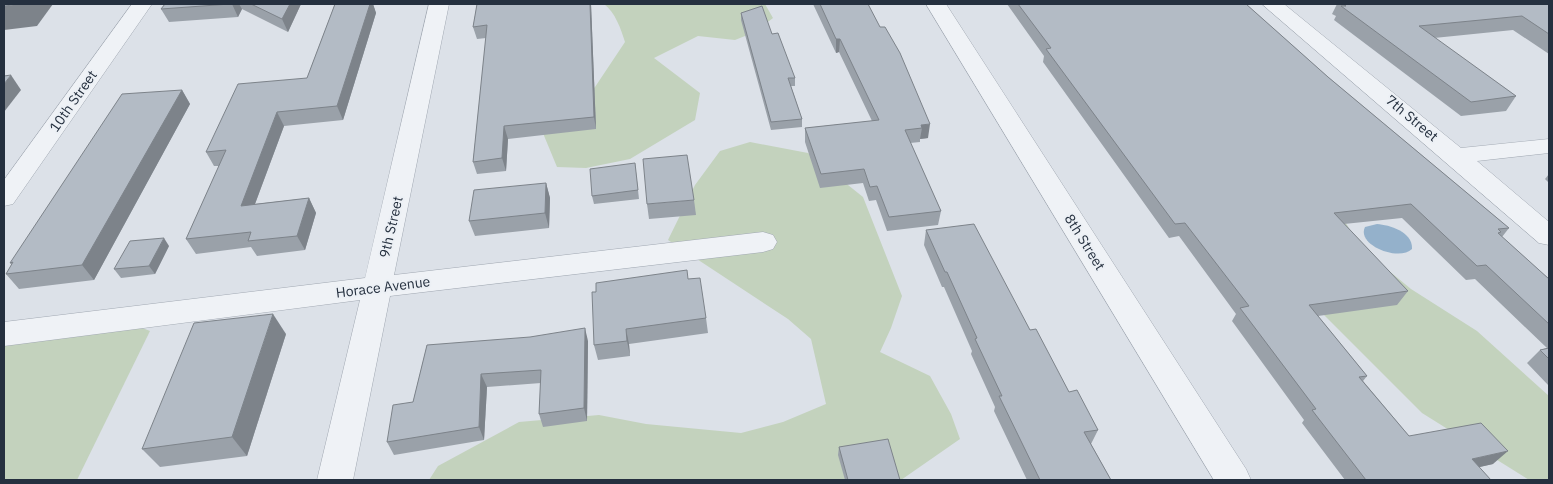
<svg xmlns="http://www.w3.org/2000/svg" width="1553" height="484" viewBox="0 0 1553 484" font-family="'IBM Plex Sans',sans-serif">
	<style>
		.green { fill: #c3d2bd }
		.water { fill: #94b1cb }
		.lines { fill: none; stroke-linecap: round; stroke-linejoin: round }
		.street-casing { stroke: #a1a8b2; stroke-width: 1 }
		.street { fill: #eff2f6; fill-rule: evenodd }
		.wall { fill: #9aa1a9 }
		.shaded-wall { fill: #7d838a }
		.building { fill: #b3bbc5; stroke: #7d838a }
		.labels { text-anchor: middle; stroke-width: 4; stroke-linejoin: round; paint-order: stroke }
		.street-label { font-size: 14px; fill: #25303f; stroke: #ecf0f5 }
	</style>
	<rect width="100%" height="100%" fill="#dce1e8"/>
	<g class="green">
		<path d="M604,4H765L773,18L755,32L735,40L698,36L654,58L700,93L695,120L630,159L586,168L557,167L540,126L591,93L625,42C621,29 615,12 604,4Z"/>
		<path d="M750,142L808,153L863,197L902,296L891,328L880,352L930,376L951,414L960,439L901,480H429L438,466L519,422L599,415L646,424L741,433L783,422L826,404L811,339L788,319L668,240L695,185L720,151Z"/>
		<path d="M1326,188L1359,246L1411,289L1477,331L1549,396V480H1529L1422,413L1319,310Z"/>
		<path d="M140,327L150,331L77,480H4V339Z"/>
	</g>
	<path class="water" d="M1377,224C1390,225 1413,232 1412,249C1399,262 1356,245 1365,227Z"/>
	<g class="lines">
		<g class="street-casing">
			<g id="street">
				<path d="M132,4H152L13,204L4,206V180Z"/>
				<path d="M429,4H449L394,275L763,232L773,235L777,242L773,249L763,252L390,296L353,480H317L360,300L4,346V322L365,278Z"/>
				<path d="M926,4H946L1246,469L1251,480H1214Z"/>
				<path d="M1262,4H1284L1461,148L1549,139V153L1477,161L1549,222V245L1539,243Z"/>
			</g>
		</g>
		<use href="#street" class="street"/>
	</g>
	<g class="wall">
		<path d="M165,4H301L288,32L242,9L238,17L169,22L161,9Z"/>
		<path d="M335,4H373L376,13L343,120L284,126L255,204L309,198L316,213L305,250L257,256L251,247L196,254L186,239L219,166H214L206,152L307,78Z"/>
		<path d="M477,4H591L596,129L508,139L506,171L477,174L473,162L486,38L477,39L473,27Z"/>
		<path d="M813,4H868L928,138L920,139V142L910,143L941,211L938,225L887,231L876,200L869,201L863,183L820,188L805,142V128L872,121L839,52L836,53Z"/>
		<path d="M1007,4H1246L1328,77L1509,228L1502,237L1549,279V386L1527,363L1540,350L1547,348L1475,279L1466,280L1402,218L1344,224L1408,291L1397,305L1318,316L1367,376L1363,381L1409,436L1493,464L1479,467L1491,480H1345L1302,423L1304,420L1232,321L1236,314L1179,236L1169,238L1043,62L1044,56Z"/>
		<path d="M1337,4H1549V54L1513,30L1434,38L1516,96L1506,111L1461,116L1334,20L1336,16L1332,14Z"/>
		<path d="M741,13L772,34L795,78V86H791L802,119V127L771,130L741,20Z"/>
		<path d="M182,90L190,104L94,280L19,289L6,274L12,265L10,263Z"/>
		<path d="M635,163L639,199L594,204L592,196Z"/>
		<path d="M1549,174V183L1545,179Z"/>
		<path d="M546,183L550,198L549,228L475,236L469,221Z"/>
		<path d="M694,200L696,215L649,219L647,204Z"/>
		<path d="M926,230L1030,330L1069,392L1098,430L1091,444L1111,480H1027L994,411L995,407L971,354L972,351L944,287H942L924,245Z"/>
		<path d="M169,246L155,274L121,278L114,269Z"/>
		<path d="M688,279L706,318L708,333L629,344L630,356L598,360L594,345Z"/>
		<path d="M286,334L247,456L160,467L142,449Z"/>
		<path d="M588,341L587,421L543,427L539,414L541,383L487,387L484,440L394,455L387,442L413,402L427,345Z"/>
		<path d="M839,447L900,480H845L838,455Z"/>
	</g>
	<g class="shaded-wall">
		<path d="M22,4H53L37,26L4,30V6Z"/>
		<path d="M232,4H239L242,9L238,17Z"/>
		<path d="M290,4H301L288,32L282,19Z"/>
		<path d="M370,4H373L376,13L343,120L337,106Z"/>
		<path d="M590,4H591L596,129L594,117Z"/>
		<path d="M836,39H840L839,52L836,53Z"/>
		<path d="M11,75L21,90L4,112V84Z"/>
		<path d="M182,90L190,104L94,280L82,265Z"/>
		<path d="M277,112L284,126L249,220L241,206Z"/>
		<path d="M930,124L928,138L920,139L922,128L921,125Z"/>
		<path d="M504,126L508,139L506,171L502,158Z"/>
		<path d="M546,183L550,198L549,228L545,213Z"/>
		<path d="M309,198L316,213L305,250L297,236Z"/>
		<path d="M164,238L169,246L155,274L149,266Z"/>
		<path d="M273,314L286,334L247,456L232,437Z"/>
		<path d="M585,328L588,341L587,421L584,408Z"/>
		<path d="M626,329L629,344L630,356L627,341Z"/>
		<path d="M481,374L487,387L484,440L479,427Z"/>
		<path d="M1508,451L1493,464L1458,472L1472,459Z"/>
	</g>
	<g class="building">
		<path d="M4,4H22L4,6Z"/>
		<path d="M165,4H230L161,9Z"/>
		<path d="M251,4H290L282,19Z"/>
		<path d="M335,4H370L337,106L277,112L241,206L309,198L297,236L248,241L251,232L186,239L226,150L206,152L238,84L307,78Z"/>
		<path d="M477,4H590L594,117L504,126L502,158L473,162L487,25L473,27Z"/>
		<path d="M820,4H868L880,27H885L900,53L930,124L921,125L922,128L905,130L941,211L889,217L877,186L870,187L864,169L821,174L805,128L879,120L840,39H836Z"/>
		<path d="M1018,4H1246L1328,77L1509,228L1498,229L1501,232L1498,233L1549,279V324L1486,265L1477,266L1411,204L1334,213L1408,291L1309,305L1367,376L1359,377L1409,436L1481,423L1508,451L1472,459L1491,480H1366L1312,410L1316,409L1240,308L1249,306L1185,223L1175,224L1046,49L1051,48Z"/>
		<path d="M1343,4H1549V34L1522,16L1419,26L1516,96L1471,102L1341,6H1346Z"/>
		<path d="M762,6L772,34L778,33L795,78H788L802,119L771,122L741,13Z"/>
		<path d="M11,75L4,84V76Z"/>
		<path d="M182,90L82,265L6,274L13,262L10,263L122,94Z"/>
		<path d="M687,155L694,200L647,204L643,159Z"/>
		<path d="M635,163L638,190L592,196L590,169Z"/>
		<path d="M546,183L545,213L469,221L474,190Z"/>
		<path d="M974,224L1030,330L1036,329L1069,392L1077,390L1098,430L1084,432L1111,480H1040L999,396H1002L975,339L977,338L947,272H945L926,230Z"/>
		<path d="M164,238L149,266L114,269L130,241Z"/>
		<path d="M687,270L688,279L700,278L706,318L626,329L627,341L594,345L592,292H596V283Z"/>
		<path d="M273,314L232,437L142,449L194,323Z"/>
		<path d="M585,328L584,408L539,414L541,370L481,374L479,427L387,442L393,405L413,402L427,345L530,337Z"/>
		<path d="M1549,348V359L1540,350Z"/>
		<path d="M888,439L900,480H848L839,447Z"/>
	</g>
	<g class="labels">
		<g class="street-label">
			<text transform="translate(73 101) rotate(-55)" y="5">10th Street</text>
			<text transform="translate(1412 118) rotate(40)" y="5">7th Street</text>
			<text transform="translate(391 227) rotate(-77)" y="5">9th Street</text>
			<text transform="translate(1085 242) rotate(58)" y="5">8th Street</text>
			<text transform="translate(383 287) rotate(-7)" y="5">Horace Avenue</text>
		</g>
	</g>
	<rect width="1553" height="484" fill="none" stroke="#25303f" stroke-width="10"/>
</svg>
